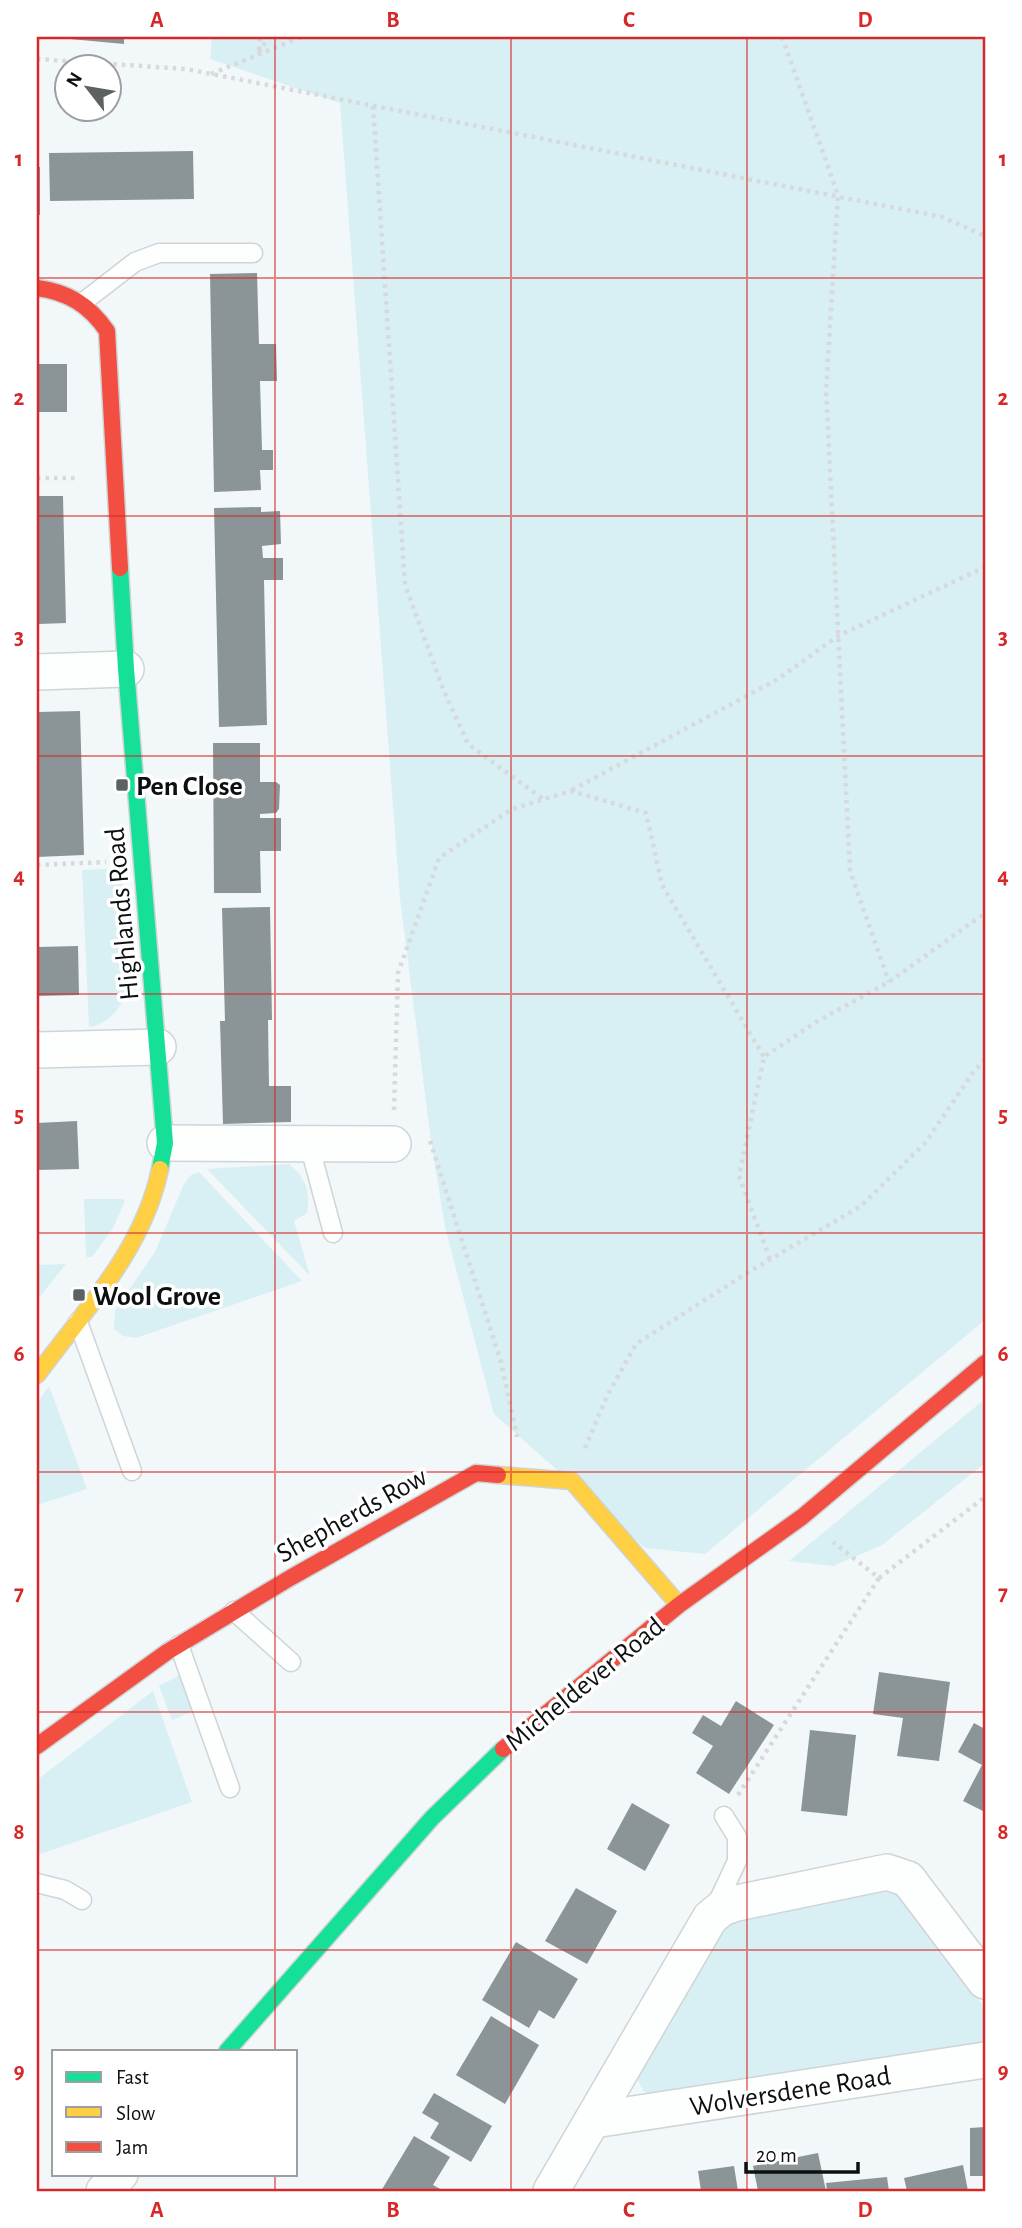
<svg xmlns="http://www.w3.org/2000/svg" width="1022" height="2228" viewBox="0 0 1022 2228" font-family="'Alegreya Sans',sans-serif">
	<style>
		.green { fill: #d8eff4 }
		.building { fill: #8b9597 }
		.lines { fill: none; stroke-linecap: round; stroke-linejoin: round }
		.lane-casing { stroke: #cfd4d5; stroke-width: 21 }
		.street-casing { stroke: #cfd4d5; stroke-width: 38 }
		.fast-casing { stroke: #cfd4d5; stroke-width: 19 }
		.slow-casing { stroke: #cfd4d5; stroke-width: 19 }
		.jam-casing { stroke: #cfd4d5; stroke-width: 19 }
		.path { stroke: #d7d9da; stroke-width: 4.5; stroke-dasharray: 3.5 5; stroke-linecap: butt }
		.lane { stroke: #fdfefe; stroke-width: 18 }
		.street { stroke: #fdfefe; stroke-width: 35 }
		.fast { stroke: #16e098; stroke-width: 16 }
		.slow { stroke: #ffcf43; stroke-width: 16 }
		.jam { stroke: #f24e42; stroke-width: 16 }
		.grid { fill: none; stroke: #d62828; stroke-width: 2; stroke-opacity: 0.55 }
		.poi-dot { fill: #5d6162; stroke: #fff; stroke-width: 2.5 }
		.labels { text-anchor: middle; stroke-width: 7; stroke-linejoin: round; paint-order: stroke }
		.poi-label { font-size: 28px; font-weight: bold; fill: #0d1011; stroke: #fff; text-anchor: start }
		.street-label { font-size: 28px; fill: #0d1011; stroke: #fff }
		.neatline { fill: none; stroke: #d62828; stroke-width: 2.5 }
		.grid-label { font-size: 23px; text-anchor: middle; font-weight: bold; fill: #d62828 }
	</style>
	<rect width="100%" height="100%" fill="#f2f8f9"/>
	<g class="green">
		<path d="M212,37H985V1320L705,1554L645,1548L494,1414L445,1227L431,1141L400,899L340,103L210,59Z"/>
		<path d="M122,868L128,985C124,1005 110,1024 89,1027L82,870Z"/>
		<path d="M289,1164C306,1178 311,1192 307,1213L294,1221L310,1276L207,1169Z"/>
		<path d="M199,1172L302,1281L136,1338L123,1336L114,1329L115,1310L155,1252L184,1184L191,1175Z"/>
		<path d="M84,1199H122L125,1201L113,1228L92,1257H86Z"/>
		<path d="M66,1264L37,1300V1265Z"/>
		<path d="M49,1386L87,1489L37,1505V1403Z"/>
		<path d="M985,1399V1463L882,1545L833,1566L789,1561Z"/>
		<path d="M180,1675L196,1710L172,1720L159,1686Z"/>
		<path d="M153,1691L192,1802L37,1855V1780Z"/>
		<path d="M898,1888L985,2008V2048L655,2096L643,2091L638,2080L643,2064L720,1930L734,1917Z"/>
	</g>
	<g class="building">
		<path d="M70,37H124V44L70,39Z"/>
		<path d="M193,151L194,199L50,201L49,153Z"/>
		<rect x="37" y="167" width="3" height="48"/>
		<path d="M257,273L259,344H276L277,381H260L262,450H273V470H260L261,490L214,492L210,274Z"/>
		<rect x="37" y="364" width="30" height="48"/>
		<path d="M37,496H63L66,623L39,624Z"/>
		<path d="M261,507V512L280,511L281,544L262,546L263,558H283V580H264L267,725L219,727L214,508Z"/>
		<path d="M80,711L84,855L37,857V712Z"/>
		<path d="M213,743H260V782H276L280,785L279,809L276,813L260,814V818H281V851H260L261,893H214Z"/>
		<path d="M270,907L272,1020H268L269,1086H291V1122L223,1124L220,1021H225L222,908Z"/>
		<path d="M78,946L79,995L37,996V947Z"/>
		<path d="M77,1121L79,1169L37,1170V1123Z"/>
		<path d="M879,1672L950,1682L939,1761L897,1756L903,1718L873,1714Z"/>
		<path d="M736,1701L774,1725L729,1794L696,1773L713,1746L692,1733L703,1715L721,1726Z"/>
		<path d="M974,1723L985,1729V1812L963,1801L982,1765L958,1752Z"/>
		<path d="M810,1730L856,1735L847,1816L801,1811Z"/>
		<path d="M632,1803L670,1825L645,1871L607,1849Z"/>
		<path d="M576,1888L617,1911L587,1964L545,1941Z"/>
		<path d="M516,1942L578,1979L554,2019L539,2010L529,2028L482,2000Z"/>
		<path d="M491,2016L539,2045L505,2104L456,2075Z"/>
		<path d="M434,2093L492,2126L471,2162L430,2138L439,2123L422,2113Z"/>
		<path d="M985,2127V2176H970V2128Z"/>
		<path d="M414,2136L450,2157L433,2185L444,2191H381Z"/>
		<path d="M818,2153L826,2191H758L753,2166Z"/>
		<path d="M963,2165L968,2191H907L904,2178Z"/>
		<path d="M734,2166L738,2191H701L698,2171Z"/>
		<path d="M887,2177L889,2191H827L826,2183Z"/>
	</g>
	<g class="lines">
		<g class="lane-casing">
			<g id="lane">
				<path d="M82,303L135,262L159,253H253"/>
				<path d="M309,1144L333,1233"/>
				<path d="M78,1322L132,1471"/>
				<path d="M234,1611L291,1662"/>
				<path d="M179,1645L230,1788"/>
				<path d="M37,1883L65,1890L82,1900"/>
				<path d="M715,1908L737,1861V1837L724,1816"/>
			</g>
		</g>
		<g class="street-casing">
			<g id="street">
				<path d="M37,672L126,669"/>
				<path d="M37,1050L158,1047"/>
				<path d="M165,1143L393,1144"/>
				<path d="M594,2120L985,2060"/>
				<path d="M104,2191L120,2174"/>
				<path d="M551,2191L710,1918L722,1908L737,1903L887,1872L908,1879L985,1981"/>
			</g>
		</g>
		<g class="fast-casing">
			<g id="fast">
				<path d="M120,568L126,669L165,1143L160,1169"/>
				<path d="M227,2051L432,1818L503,1749"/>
			</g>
		</g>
		<g class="slow-casing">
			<g id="slow">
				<path d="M37,1375C84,1311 144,1249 160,1169"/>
				<path d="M498,1475L572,1481L679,1605"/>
			</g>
		</g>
		<g class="jam-casing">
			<g id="jam">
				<path d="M37,288C68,292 89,305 107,331L120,568"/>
				<path d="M37,1746L167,1652L290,1578L476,1473L498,1475"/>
				<path d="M503,1749L679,1605L802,1517L985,1363"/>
			</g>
		</g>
		<g class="path">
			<path d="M782,37L838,195L826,391L850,871L889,982"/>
			<path d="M259,50L260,37"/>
			<path d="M259,53L268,37"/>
			<path d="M37,59L186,69L942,217L985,236"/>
			<path d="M211,74L301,37"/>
			<path d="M373,106L405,585L443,689L468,744L543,799"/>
			<path d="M37,478H78"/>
			<path d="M572,790L778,679L838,636L985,567"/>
			<path d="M37,865L106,862"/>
			<path d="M394,1110L398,973L439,858L512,809L571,791L646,813L662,885L764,1057"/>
			<path d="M430,1141L501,1362L517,1437"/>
			<path d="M770,1259L739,1176L764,1057L816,1022L889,982L985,913"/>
			<path d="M585,1448L607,1396L636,1344L747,1273L861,1206L925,1143L972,1074L985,1059"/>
			<path d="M879,1578L985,1497"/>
			<path d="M738,1795L879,1578L833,1542"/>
		</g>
		<use href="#lane" class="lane"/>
		<use href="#street" class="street"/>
		<use href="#fast" class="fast"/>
		<use href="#slow" class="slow"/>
		<use href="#jam" class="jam"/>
	</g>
	<path class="grid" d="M275,37V2051M511,37V2191M747,37V2191M37,278H985M37,516H985M37,756H985M37,994H985M37,1233H985M37,1472H985M37,1712H985M37,1950H985M275,2174V2191"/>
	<g class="poi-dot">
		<rect x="115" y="778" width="14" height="14" rx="3.5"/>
		<rect x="72" y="1288" width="14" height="14" rx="3.5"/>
	</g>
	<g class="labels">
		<g class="poi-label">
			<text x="136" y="795">Pen Close</text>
			<text x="93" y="1305">Wool Grove</text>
		</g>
		<g class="street-label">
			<text transform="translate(121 914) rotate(-95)" y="10">Highlands Road</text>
			<text transform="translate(351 1514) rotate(-29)" y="10">Shepherds Row</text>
			<text transform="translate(584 1683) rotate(-39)" y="10">Micheldever Road</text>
			<text transform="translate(790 2090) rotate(-9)" y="10">Wolversdene Road</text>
		</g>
	</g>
	<rect width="1022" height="2228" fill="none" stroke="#ffffff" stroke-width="77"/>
	<rect x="52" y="2050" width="245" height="126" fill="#ffffff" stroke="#9e9fa0" stroke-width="2"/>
	<rect x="66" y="2072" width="35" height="10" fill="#16e098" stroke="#9e9fa0" stroke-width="2"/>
	<text x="116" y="2084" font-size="21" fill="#0d1011">Fast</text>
	<rect x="66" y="2107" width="35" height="10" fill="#ffcf43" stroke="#9e9fa0" stroke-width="2"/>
	<text x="116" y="2120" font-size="21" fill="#0d1011">Slow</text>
	<rect x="66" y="2142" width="35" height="10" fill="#f24e42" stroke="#9e9fa0" stroke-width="2"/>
	<text x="116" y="2154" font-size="21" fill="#0d1011">Jam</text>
	<g transform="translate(88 88) rotate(301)"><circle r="33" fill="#ffffff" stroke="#9e9fa0" stroke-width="2"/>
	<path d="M0-5L12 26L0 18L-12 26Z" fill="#5d6162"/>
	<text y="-10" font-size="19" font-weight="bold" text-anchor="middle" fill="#0d1011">N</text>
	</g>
	<path d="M746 2162v10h112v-10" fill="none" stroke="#0d1011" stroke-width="3.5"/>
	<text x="756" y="2162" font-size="21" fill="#0d1011" stroke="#ffffff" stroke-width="5" paint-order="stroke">20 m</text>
	<rect x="38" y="38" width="946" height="2152" class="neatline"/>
	<g class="grid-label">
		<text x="157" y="27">A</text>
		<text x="393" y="27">B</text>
		<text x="629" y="27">C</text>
		<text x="865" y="27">D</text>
		<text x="19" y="166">1</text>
		<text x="1003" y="166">1</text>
		<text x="19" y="405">2</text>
		<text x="1003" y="405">2</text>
		<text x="19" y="644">3</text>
		<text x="1003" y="644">3</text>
		<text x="19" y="883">4</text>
		<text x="1003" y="883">4</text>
		<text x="19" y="1122">5</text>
		<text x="1003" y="1122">5</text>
		<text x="19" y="1361">6</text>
		<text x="1003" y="1361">6</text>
		<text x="19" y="1600">7</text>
		<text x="1003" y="1600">7</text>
		<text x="19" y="1839">8</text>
		<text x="1003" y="1839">8</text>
		<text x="19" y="2078">9</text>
		<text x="1003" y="2078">9</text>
		<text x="157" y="2217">A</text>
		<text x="393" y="2217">B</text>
		<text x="629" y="2217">C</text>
		<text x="865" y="2217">D</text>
	</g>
</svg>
